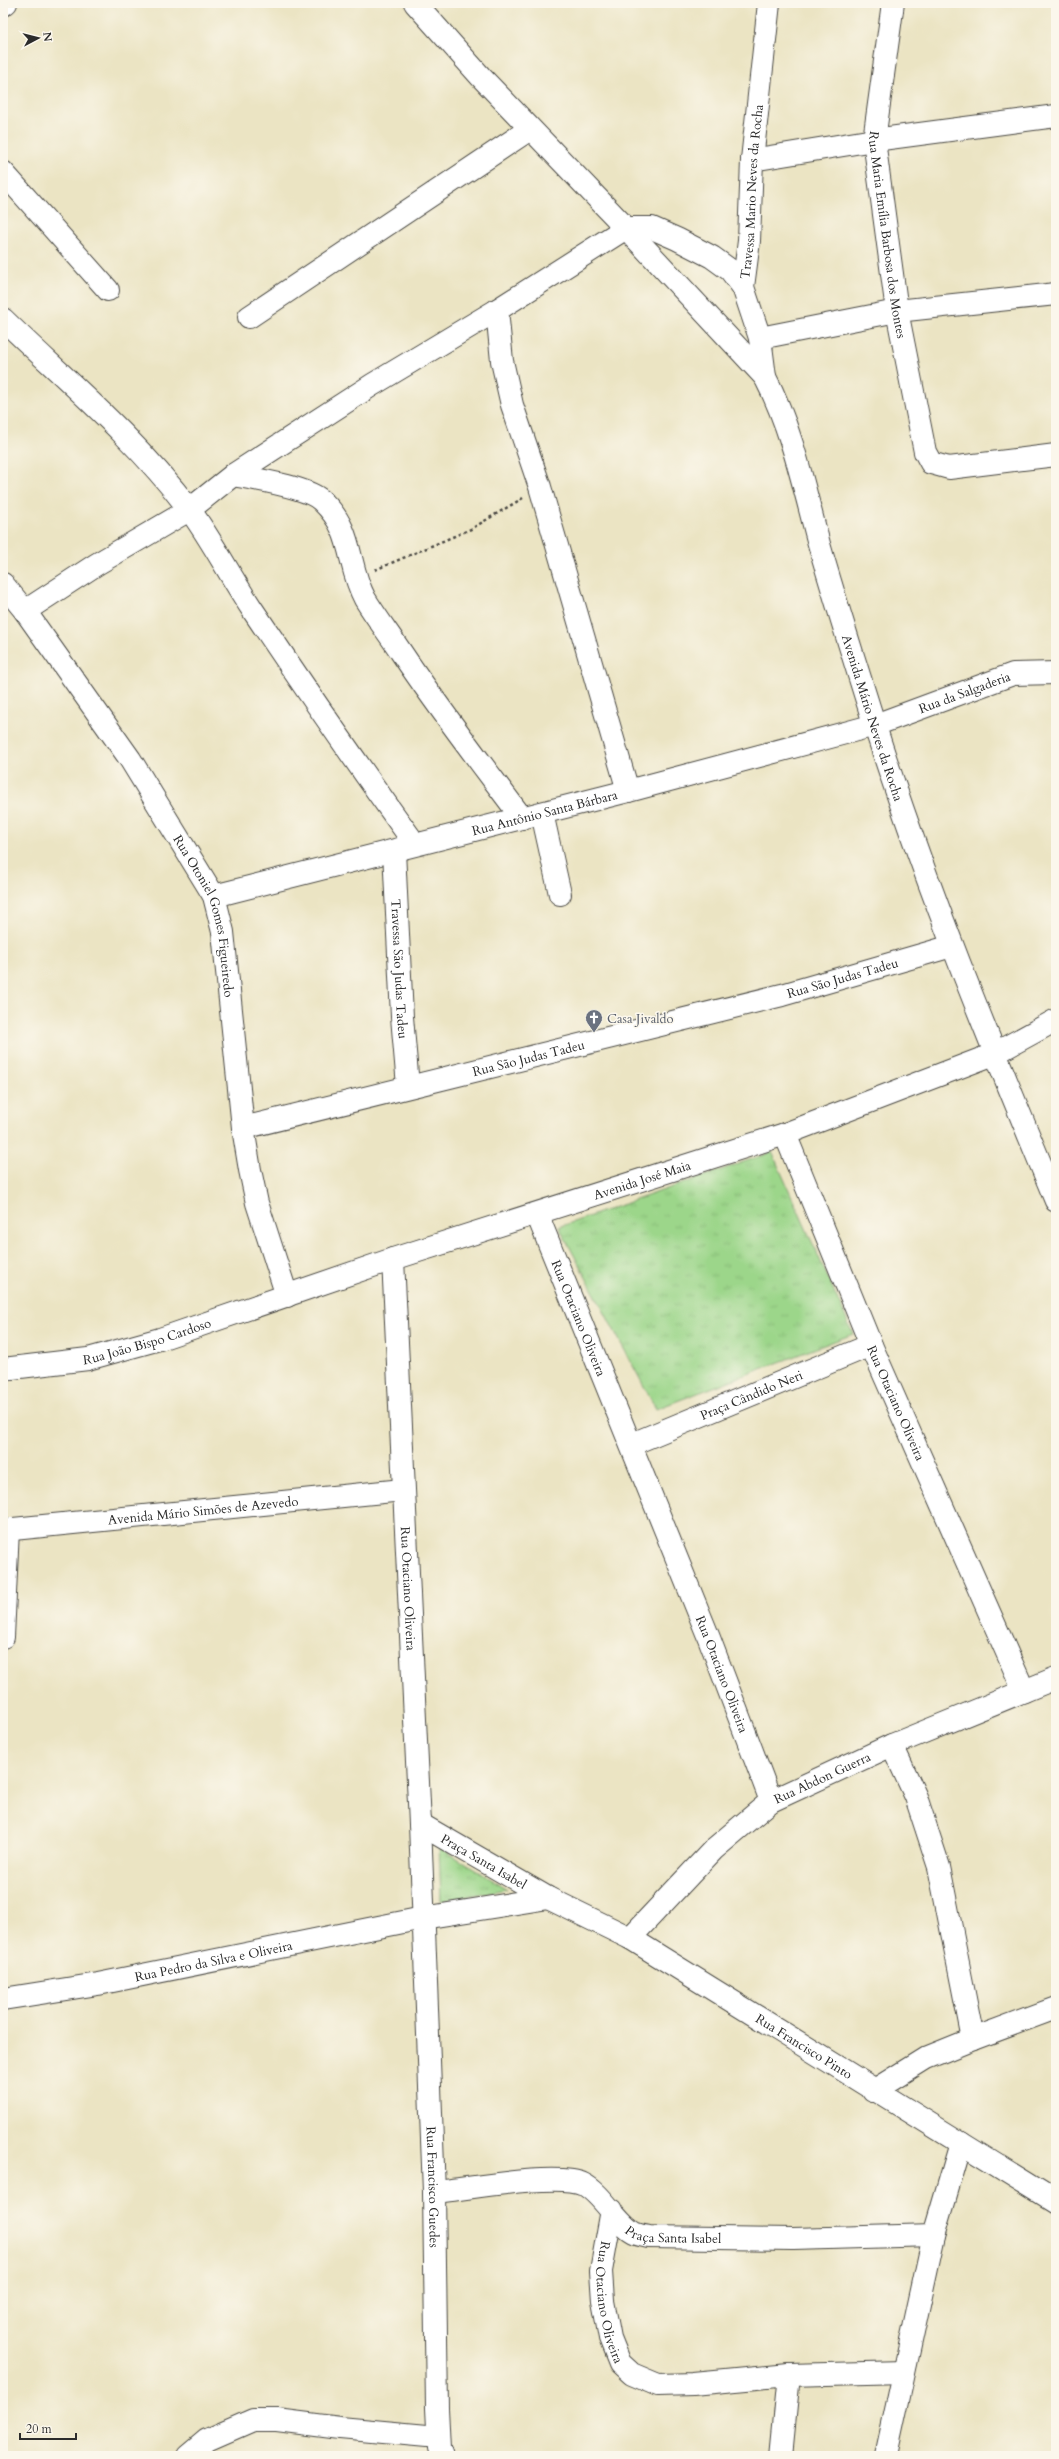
<svg xmlns="http://www.w3.org/2000/svg" width="1059" height="2459" viewBox="0 0 1059 2459" font-family="Cardo,serif">
	<style>
		.grass { fill: url(#grass-tufts); stroke: #64805a }
		.lines { fill: none; stroke-linecap: round; stroke-linejoin: round }
		.minor-casing { stroke: #484742; stroke-width: 24 }
		.path { stroke: #484742; stroke-width: 2.5; stroke-dasharray: 3 3; stroke-linecap: butt }
		.minor { stroke: #fff; stroke-width: 22 }
		.labels { text-anchor: middle; stroke-width: 3; stroke-linejoin: round; paint-order: stroke }
		.street-label { font-size: 13px; fill: #2b2b2b; stroke: #fbf7ec }
		.worship-label { font-size: 13px; fill: #5b616d; stroke: #fbf7ec; text-anchor: start }
	</style>
	<defs>
		<pattern id="grass-tufts" width="24" height="20" patternUnits="userSpaceOnUse"><rect width="24" height="20" fill="#9cd68a"/><path d="M3 7l-1-3M5 7V3M7 7l1-3M15 17l-1-3M17 17v-4M19 17l1-3" fill="none" stroke="#87b877"/></pattern>
	</defs>
	<rect width="100%" height="100%" fill="#fbf7ec"/>
	<filter id="ink" filterUnits="userSpaceOnUse"><feTurbulence type="fractalNoise" baseFrequency=".025" numOctaves="2"/><feDisplacementMap in="SourceGraphic" scale="8" xChannelSelector="R" yChannelSelector="G"/><feConvolveMatrix kernelMatrix="1 2 1 2 8 2 1 2 1" color-interpolation-filters="sRGB"/></filter>
	<filter id="wash" filterUnits="userSpaceOnUse"><feTurbulence type="fractalNoise" baseFrequency=".012" numOctaves="4" result="noise"/><feDisplacementMap in="SourceGraphic" scale="16" xChannelSelector="R" yChannelSelector="G"/><feGaussianBlur stdDeviation="0.9" result="paint"/><feColorMatrix in="noise" values="0 0 0 0 0 0 0 0 0 0 0 0 0 0 0 0 0 1.4 0 .05"/><feComposite in="paint" operator="in"/></filter>
	<g filter="url(#wash)">
		<rect width="100%" height="100%" fill="#ebe4c3"/>
		<g class="grass">
			<path d="M772,1152L853,1334L656,1409L559,1227Z"/>
			<path d="M439,1847L507,1889L441,1901Z"/>
		</g>
	</g>
	<g filter="url(#ink)">
		<g class="lines">
			<g class="minor-casing">
				<g id="minor">
					<path id="s1" d="M415,3L481,77L626,228L765,377C792,429 804,488 819,544C836,603 855,662 873,720C925,884 990,1043 1056,1201"/>
					<path id="s2" d="M893,3L874,140L897,311L925,452L931,463L949,468L1056,455"/>
					<path d="M3,5L6,3"/>
					<path d="M752,160L874,140L1056,116"/>
					<path d="M3,172L108,290"/>
					<path d="M497,310L502,361L512,405L540,487L628,791"/>
					<path d="M249,317L530,129"/>
					<path d="M3,319C67,381 135,438 189,509C212,540 230,576 252,609C305,688 359,767 415,844"/>
					<path d="M760,338L897,311L1056,294"/>
					<path id="s3" d="M765,377L760,338L743,287L749,241L752,160L769,3"/>
					<path d="M233,475C254,479 308,487 322,501C355,532 346,564 365,599C376,617 389,634 401,652C439,709 481,763 522,818"/>
					<path id="s4" d="M3,584L25,611L130,759L214,896L223,932L243,1128L250,1170L257,1203L287,1296"/>
					<path d="M25,611L97,564L189,510L233,475L372,385L497,310L626,228H652L677,239L712,257L730,270L743,287"/>
					<path d="M542,813L560,894"/>
					<path id="s5" d="M394,851L402,1017L408,1086"/>
					<path id="s6" d="M214,896L628,791L875,725L1013,674L1056,673"/>
					<path id="s7" d="M243,1128L782,995L952,946"/>
					<path id="s8" d="M785,1134L871,1345L1024,1691"/>
					<path id="s9" d="M537,1214L709,1638L771,1801"/>
					<path id="s10" d="M393,1259L420,1824L434,2192L437,2408L439,2448L442,2456"/>
					<path id="s11" d="M3,1369L88,1359L160,1339L393,1259L785,1134L994,1054L1056,1020"/>
					<path id="s12" d="M632,1444L871,1345"/>
					<path id="s13" d="M3,1530L403,1490"/>
					<path d="M3,1637L8,1529"/>
					<path d="M892,1745L916,1797L939,1867L973,2039"/>
					<path id="s14" d="M420,1824L548,1898L630,1938L1056,2202"/>
					<path id="s15" d="M630,1938L714,1849L771,1801L892,1745L1056,1678"/>
					<path id="s16" d="M3,1999L98,1984L423,1918L548,1898"/>
					<path d="M873,2091L926,2058L973,2039L1056,2008"/>
					<path id="s17" d="M434,2192C466,2189 558,2172 583,2184C603,2194 616,2223 634,2233C638,2235 644,2236 649,2237L793,2239L934,2235"/>
					<path id="s18" d="M612,2210L601,2271L603,2301L610,2338L620,2363L632,2374L658,2385L693,2384L789,2375L904,2372"/>
					<path d="M188,2456L207,2440L253,2420H277L340,2428L438,2437"/>
					<path d="M781,2456L789,2375"/>
					<path d="M886,2456L934,2235L961,2143"/>
				</g>
			</g>
			<path class="path" d="M375,570L471,529L523,498"/>
			<use href="#minor" class="minor"/>
		</g>
	</g>
	<defs>
		<g id="church-pin" transform="scale(0.9)"><path d="M0 17L-7.5 6A9.5 9.5 0 1 1 7.5 6Z" fill="#6b7280" stroke="#fbf7ec"/><path d="M-1.2-6h2.4v3.5h3.3v2.4h-3.3V6h-2.4V-.1h-3.3v-2.4h3.3Z" fill="#fff"/></g>
	</defs>
	<g fill-rule="evenodd">
		<use href="#church-pin" x="594" y="1018"/>
	</g>
	<g class="labels">
		<g class="street-label">
			<text dy="5" stroke="none"><textPath href="#s3" startOffset="189">Travessa Mario Neves da Rocha</textPath></text>
			<text dy="5" stroke="none"><textPath href="#s2" startOffset="234">Rua Maria Emília Barbosa dos Montes</textPath></text>
			<text dy="5" stroke="none"><textPath href="#s6" startOffset="778">Rua da Salgaderia</textPath></text>
			<text dy="5" stroke="none"><textPath href="#s1" startOffset="870">Avenida Mário Neves da Rocha</textPath></text>
			<text dy="5" stroke="none"><textPath href="#s6" startOffset="341">Rua Antônio Santa Bárbara</textPath></text>
			<text dy="5" stroke="none"><textPath href="#s4" startOffset="393">Rua Otoniel Gomes Figueiredo</textPath></text>
			<text dy="5" stroke="none"><textPath href="#s5" startOffset="118">Travessa São Judas Tadeu</textPath></text>
			<text dy="5" stroke="none"><textPath href="#s7" startOffset="618">Rua São Judas Tadeu</textPath></text>
			<text dy="5" stroke="none"><textPath href="#s7" startOffset="294">Rua São Judas Tadeu</textPath></text>
			<text dy="5" stroke="none"><textPath href="#s11" startOffset="668">Avenida José Maia</textPath></text>
			<text dy="5" stroke="none"><textPath href="#s9" startOffset="112">Rua Otaciano Oliveira</textPath></text>
			<text dy="5" stroke="none"><textPath href="#s11" startOffset="147">Rua João Bispo Cardoso</textPath></text>
			<text dy="5" stroke="none"><textPath href="#s12" startOffset="129">Praça Cândido Neri</textPath></text>
			<text dy="5" stroke="none"><textPath href="#s8" startOffset="291">Rua Otaciano Oliveira</textPath></text>
			<text dy="5" stroke="none"><textPath href="#s13" startOffset="201">Avenida Mário Simões de Azevedo</textPath></text>
			<text dy="5" stroke="none"><textPath href="#s10" startOffset="330">Rua Otaciano Oliveira</textPath></text>
			<text dy="5" stroke="none"><textPath href="#s9" startOffset="496">Rua Otaciano Oliveira</textPath></text>
			<text dy="5" stroke="none"><textPath href="#s15" startOffset="253">Rua Abdon Guerra</textPath></text>
			<text dy="5" stroke="none"><textPath href="#s14" startOffset="74">Praça Santa Isabel</textPath></text>
			<text dy="5" stroke="none"><textPath href="#s16" startOffset="214">Rua Pedro da Silva e Oliveira</textPath></text>
			<text dy="5" stroke="none"><textPath href="#s14" startOffset="444">Rua Francisco Pinto</textPath></text>
			<text dy="5" stroke="none"><textPath href="#s10" startOffset="929">Rua Francisco Guedes</textPath></text>
			<text dy="5" stroke="none"><textPath href="#s17" startOffset="261">Praça Santa Isabel</textPath></text>
			<text dy="5" stroke="none"><textPath href="#s18" startOffset="94">Rua Otaciano Oliveira</textPath></text>
		</g>
		<g class="worship-label">
			<text x="607" y="1023">Casa Jivaldo</text>
		</g>
	</g>
	<rect width="1059" height="2459" fill="none" stroke="#fbf7ec" stroke-width="16"/>
	<g transform="translate(38 38) rotate(83)" stroke="#fbf7ec" stroke-width="3" paint-order="stroke">
	<path d="M0-3L7 15L0 10L-7 15Z" fill="#2b2b2b"/>
	<text y="-6" font-size="11" font-weight="bold" text-anchor="middle" fill="#2b2b2b">N</text>
	</g>
	<path d="M20 2433v6h56v-6" fill="none" stroke="#2b2b2b" stroke-width="2"/>
	<text x="26" y="2433" font-size="12" fill="#2b2b2b" stroke="#fbf7ec" stroke-width="3" paint-order="stroke">20 m</text>
</svg>
